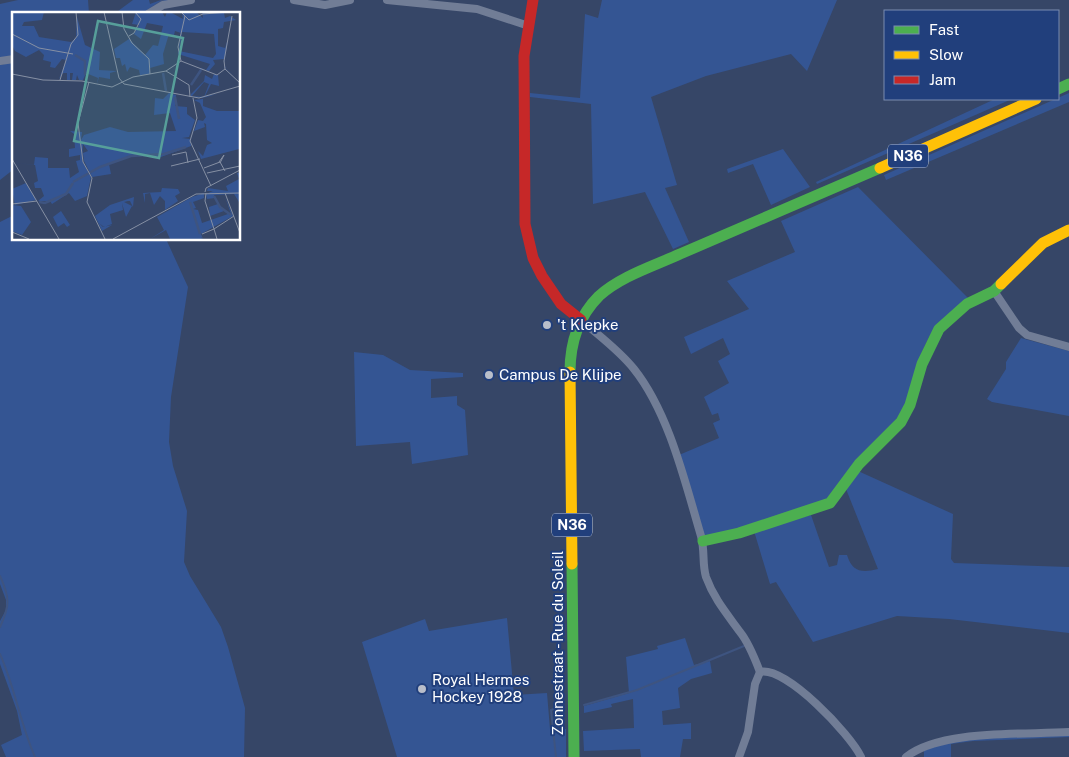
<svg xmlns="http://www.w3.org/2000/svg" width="1069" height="757" viewBox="0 0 1069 757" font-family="'Public Sans',sans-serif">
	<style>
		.green { fill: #345593 }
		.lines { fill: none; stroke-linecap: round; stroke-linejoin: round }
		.stream { stroke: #3e5480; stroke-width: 2 }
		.street { stroke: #717d96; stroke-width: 8 }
		.fast { stroke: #4caf50; stroke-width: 11 }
		.slow { stroke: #ffc107; stroke-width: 11 }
		.jam { stroke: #c62828; stroke-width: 11 }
		.poi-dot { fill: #b9beca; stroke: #213f7c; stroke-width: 2 }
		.labels { text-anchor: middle; stroke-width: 4; stroke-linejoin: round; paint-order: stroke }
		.shield { fill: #213f7c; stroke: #bcc5d8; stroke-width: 1 }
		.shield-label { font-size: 14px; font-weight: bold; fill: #fff }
		.poi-label { font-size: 15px; fill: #fff; stroke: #213f7c; text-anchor: start }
		.street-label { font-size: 15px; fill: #fff; stroke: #213f7c }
		.inset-river { fill: none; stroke: #3e5480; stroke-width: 2.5 }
		.inset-road { fill: none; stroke: #8690a4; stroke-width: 1 }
		.view { fill: #579f9a; fill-opacity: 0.15; stroke: #579f9a; stroke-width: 2.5 }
		.inset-edge { fill: none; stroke: #fff; stroke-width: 2.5 }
	</style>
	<rect width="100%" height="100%" fill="#364667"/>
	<g class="green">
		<path d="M18,0H88L89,14H14V58L0,60V4Z"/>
		<path d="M133,0H149L150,4L161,0H177L145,14H114Z"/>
		<path d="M602,0H837L807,71L791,54L706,76L651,97L677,185L665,188L689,242L673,249L645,192L593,204L591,104L530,97V93L580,98L585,14L598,18Z"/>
		<path d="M14,62V169L0,180V65Z"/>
		<path d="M1069,93V102L886,180L884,175Z"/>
		<path d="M995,99H1012L817,184L816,182Z"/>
		<path d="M783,149L810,187L771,205L753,164L728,173L727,169Z"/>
		<path d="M858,187L969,299L938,324L929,337L921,354L906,407L832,499L731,534L704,535L679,455L719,438L713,423L720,420L718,413L712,415L704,397L729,383L718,361L730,354L723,338L691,354L684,337L749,309L727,281L795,252L781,221Z"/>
		<path d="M14,215V239H166L188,287L171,397L169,442L173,466L187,511L184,562L190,576L221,627L228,647L245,708L244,757H6L1,745L22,735L17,711L0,664V621L6,610V600L0,584V222Z"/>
		<path d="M1021,338L1069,351V416L992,402L987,399L1006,369V362Z"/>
		<path d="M354,352L383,355L410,370L463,373V377L431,379V398L457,396V405L465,410L468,455L412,464L410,442L356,446Z"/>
		<path d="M858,471L953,514L951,559L954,563L1069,567V633L949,619L897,616L813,642L776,582L770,584L754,531L811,515L829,567L837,565L839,555H847C852,572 862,573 878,569L846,489Z"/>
		<path d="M507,618L514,695L547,693L550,729H566V757H397L362,642L425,619L429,631Z"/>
		<path d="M685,638L694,665L710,661L712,673L691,679L678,688L680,708L662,711L663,725L691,723V739H683L680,757H641L640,749L584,751L583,731L634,728L633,699L611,704L612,707L584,713V706L629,693L626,657L658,649L657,646Z"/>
		<path d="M1069,734V737L973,741L951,744V757H924V751C952,732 1034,735 1069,734Z"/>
	</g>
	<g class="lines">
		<g class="stream">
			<path d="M143,14L163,0"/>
			<path d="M0,576C10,598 10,605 0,627"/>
			<path d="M0,654C15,688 20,723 35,757"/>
			<path d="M584,705L637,690L744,646"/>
			<path d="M556,757L551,710L562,706"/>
		</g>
		<g class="street">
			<path d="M294,0L325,5L350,0"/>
			<path d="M387,0L477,9L529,26"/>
			<path d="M148,14L163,5L191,0"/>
			<path d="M0,61L14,59"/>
			<path d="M994,291L1019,328L1027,335L1069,347"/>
			<path d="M581,320C598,335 619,350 634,369C669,413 685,482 701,536C705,550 702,564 706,577C714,599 727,614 740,632C749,643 755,659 760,672"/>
			<path d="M760,672C786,666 851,735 861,757"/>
			<path d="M739,757L748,732L755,684L760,672"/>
			<path d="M906,757C941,729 1025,735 1069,732"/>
		</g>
		<g class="fast">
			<path d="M1058,89L1069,84"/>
			<path d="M570,372C570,344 578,317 599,296C621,276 654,266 680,254C747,225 813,197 880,168"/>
			<path d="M703,541L739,533L830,503L859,464L901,422L910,405L922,364L939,329L967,304L994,291L1001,284"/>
			<path d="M572,564L574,757"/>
		</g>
		<g class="slow">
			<path d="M880,168L1036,99"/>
			<path d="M1001,284L1043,243L1069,230"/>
			<path d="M570,372L572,564"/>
		</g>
		<path class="jam" d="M533,0L524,56L525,224L533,258L542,276L561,304L581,320"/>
	</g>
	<g class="poi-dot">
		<circle cx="547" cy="325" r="5"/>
		<circle cx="489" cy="375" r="5"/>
		<circle cx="422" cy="689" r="5"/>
	</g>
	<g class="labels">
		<g class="shield">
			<rect x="888" y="144.5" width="40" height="23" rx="4"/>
			<rect x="552" y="513.5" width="40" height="23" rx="4"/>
		</g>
		<g class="shield-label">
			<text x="908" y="161">N36</text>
			<text x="572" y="530">N36</text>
		</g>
		<g class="poi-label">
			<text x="557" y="330">'t Klepke</text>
			<text x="499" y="380">Campus De Klijpe</text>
			<text x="432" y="685">Royal Hermes<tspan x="432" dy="17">Hockey 1928</tspan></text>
		</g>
		<g class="street-label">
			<text transform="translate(558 643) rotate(-90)" y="5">Zonnestraat - Rue du Soleil</text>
		</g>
	</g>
	<g transform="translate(12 12)">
		<rect width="228" height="228" fill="#364667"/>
		<path d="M0,0H32L30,8L12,10L10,14H22L27,25L59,30L64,26L65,5L73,33L88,40L87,58L105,59L98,61V67L87,65L85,72L86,66L74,61L71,68H67L65,63L64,68H60L61,61H58V68H55V61H51L47,67L54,48L50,47L43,56L38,55L39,50L31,48L32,43L27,38L14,45L3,39L0,33ZM124,0H150L153,5L155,0H158L171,7L170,0H184L191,6L190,0L212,1L213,6L218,4L224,8L212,10L211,16L206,17V34L213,36L216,27L212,51L214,57L225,65L213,56L212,51V47L201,48L203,52L197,59L190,57L184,64L178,74L179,82L192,69L193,63L200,67L202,62L206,63L207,74L199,72L193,84L205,82L190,86L179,84L178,74L189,56L194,58L198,52L166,42L169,21L163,19L162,23L157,22L151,42L152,52L138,56V62L128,63L127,58L118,55L115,60L113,52L110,54L108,46H104L102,37L117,27L133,43L141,33L146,34L151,14L135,11L129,27L122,22L127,13L120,12ZM170,20L202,22L204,42L201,46L167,39ZM192,70L197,72L192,85L180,84ZM157,81L164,83L163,94L175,95V102L183,108L177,125L170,126L178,127L179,134L146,146L130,142L117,145L97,152L99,162L80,165L72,149L71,141L76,139L71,132L70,148L79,165L75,184L63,189L57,181L40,192L38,189H26L32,184L29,176H23L22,171L26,169L23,153L6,151L22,153L23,145L36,146V156H57L58,166L67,160L64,149L68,148V143L57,145V137L63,136L62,122L58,119L70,120L69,128L72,123L98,115L116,120L164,119L158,101L142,103L143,86L151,87ZM191,87V94L205,99H227V137L189,147L186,139L191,144L195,133L200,131L195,128L194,112L192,111L193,115L182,119L186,108L191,109L194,105L188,91L182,88ZM225,161H228L227,190L222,182L202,183L208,195L219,202L213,185L221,204L189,222L191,227L189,225L190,227H158L154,218L138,227L152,218L145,205L180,185L192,181V186L181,190L184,196L181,197L186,198L190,211L216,202L212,199L198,204L197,195L206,192L203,186L195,187L194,182L201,179H195L196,176L216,179L214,174L227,167ZM14,171L24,188L3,193L0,177ZM150,176L166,177L168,181L163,184L166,189L153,198V189L148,184L142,193L138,181L133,182V191L131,181L149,180ZM122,185L121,195L118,189H116L112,190L120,194L114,205L110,191L111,198L98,202L100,212L92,215L87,211L91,215L100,213L90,219L83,204L98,193ZM0,193L9,194L19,210L10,223L0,219ZM49,199L58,213L55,215L52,211L46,215L41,205Z" fill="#345593" fill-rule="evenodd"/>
		<path class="inset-river" d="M63,43L73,49V63M151,61L154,79M179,73L189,58M163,85L167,107M61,170L88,155L119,144L152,142L174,135M202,184L208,195L219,203M27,190L33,191L54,182L61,171M178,190L188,222"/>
		<path class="inset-road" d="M92,0L107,66L112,72L187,86L228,74M110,0L112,17L120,31L137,47L138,62M169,0L177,8L191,2L217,0M220,4L212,49L213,57L228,71M0,22L27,36L61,42M117,24L122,21L129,7L123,0M169,49L166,35L173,4M154,59L177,73L178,85M0,62L31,68L70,69L100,75L121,65L154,59L169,49L205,63L213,57M48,68L59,32L66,23L64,0M77,70L66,111L71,150L80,166L75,190L93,227M181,86L185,106L178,129L199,174M160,143L174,140L176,151M0,147L47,227M207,150L212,143L208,151M159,154L188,147M192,156L208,150L213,159M195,161L228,154M193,180L194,176L228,158M194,181L193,189L202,217L222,204M213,181L228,221M0,192L25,189M0,220L17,227M190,222L202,217L205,227M101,227L184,182L228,181"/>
		<path class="view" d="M86,9L171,26L147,146L62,129Z"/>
		<rect width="228" height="228" class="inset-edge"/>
	</g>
	<rect x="884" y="10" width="175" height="90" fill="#213f7c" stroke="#7a8cb0"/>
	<rect x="894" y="26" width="25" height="8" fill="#4caf50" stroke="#7a8cb0"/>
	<text x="929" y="35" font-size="15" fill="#ffffff">Fast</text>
	<rect x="894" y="51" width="25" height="8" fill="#ffc107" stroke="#7a8cb0"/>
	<text x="929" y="60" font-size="15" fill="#ffffff">Slow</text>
	<rect x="894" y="76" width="25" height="8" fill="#c62828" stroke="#7a8cb0"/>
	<text x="929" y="85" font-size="15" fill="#ffffff">Jam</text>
</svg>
